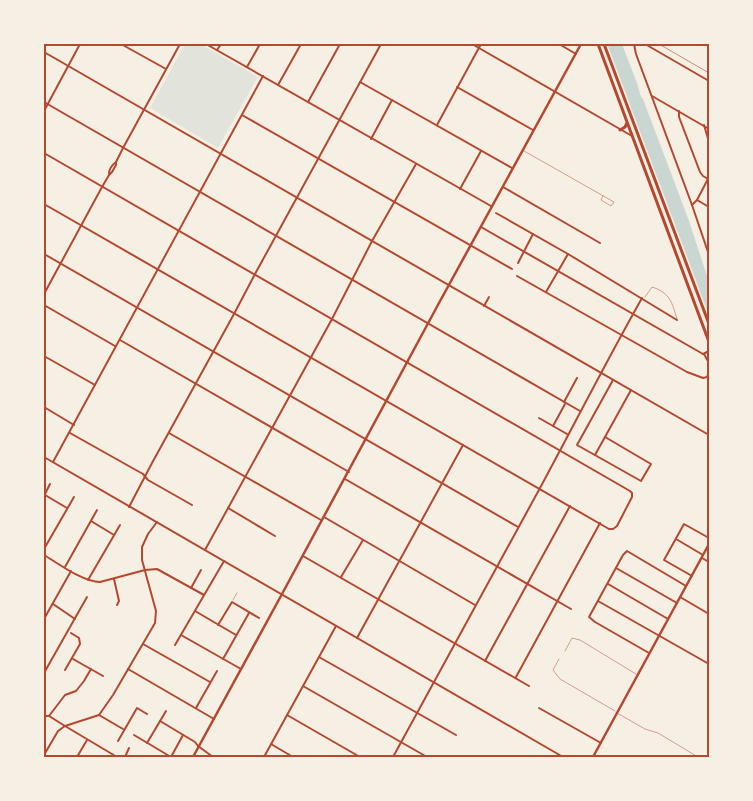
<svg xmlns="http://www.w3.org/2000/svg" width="753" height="801" viewBox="0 0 753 801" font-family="'Libre Baskerville',serif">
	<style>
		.green { fill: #e2e4dc }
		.water { fill: #c9d6d2 }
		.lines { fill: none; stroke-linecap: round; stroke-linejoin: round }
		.service { stroke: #b5482f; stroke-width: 0.5 }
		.minor { stroke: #b5482f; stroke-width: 2 }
		.tertiary { stroke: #b5482f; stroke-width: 2 }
		.secondary { stroke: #b5482f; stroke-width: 2.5 }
		.trunk { stroke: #b5482f; stroke-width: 3 }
		.rail { stroke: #cf8b77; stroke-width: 1 }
		.neatline { fill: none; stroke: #b5482f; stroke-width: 2 }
	</style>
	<rect width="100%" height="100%" fill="#f6efe4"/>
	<path class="green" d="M185,44H200L258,77L218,148L150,108Z"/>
	<path class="water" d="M608,44H622L637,83L641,97L643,99L689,221L706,273L709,279V315L608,46Z"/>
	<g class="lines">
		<g class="service">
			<path d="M524,151L614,202L611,206L601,200L603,196"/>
			<path d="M645,297L652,287C670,293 672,302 677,319"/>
			<path d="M233,600L237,593"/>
			<path d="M565,651L572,638L580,640L636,674"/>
			<path d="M559,659L553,670L560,679L615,711"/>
			<path d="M617,713L645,729L658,733L698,757"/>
		</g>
		<g class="minor">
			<path d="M121,44L166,69"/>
			<path d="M206,44L491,206"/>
			<path d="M472,44L632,136"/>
			<path d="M645,44L709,81"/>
			<path d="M217,50L221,44"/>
			<path d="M247,67L260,44"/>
			<path d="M360,82L512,168"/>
			<path d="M278,85L301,44"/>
			<path d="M457,87L533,130"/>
			<path d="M652,96L709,129"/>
			<path d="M44,102L580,411"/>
			<path d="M308,102L340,44"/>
			<path d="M44,111L80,44"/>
			<path d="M679,111V117L700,172L703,176L708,179"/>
			<path d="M242,115L512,269"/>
			<path d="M437,125L481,44"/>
			<path d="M704,125L709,142"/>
			<path d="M371,139L392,100"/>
			<path d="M44,153L630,491L632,493V497L617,526L613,529H609L44,204"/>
			<path d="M503,187L600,243"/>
			<path d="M460,189L481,151"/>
			<path d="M697,200L709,207"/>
			<path d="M692,205L697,200L709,177"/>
			<path d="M496,213L568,254L677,320"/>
			<path d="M481,227L703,354"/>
			<path d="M44,254L518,527"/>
			<path d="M518,263L533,234"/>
			<path d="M517,276L687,372L703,378L707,377L709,372"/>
			<path d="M546,292L568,254"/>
			<path d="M44,305L115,346"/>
			<path d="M484,306L489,297"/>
			<path d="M120,340L349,472"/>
			<path d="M703,354L709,351"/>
			<path d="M704,354L709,363"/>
			<path d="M44,356L95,385"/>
			<path d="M564,402L577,378"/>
			<path d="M44,407L74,425"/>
			<path d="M539,418L567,434"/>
			<path d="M553,426L565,404"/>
			<path d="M70,433L143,474L148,480L192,505"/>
			<path d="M169,433L321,520"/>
			<path d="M605,437L651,464L641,481L577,445L613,380"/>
			<path d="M595,455L631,390"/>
			<path d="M53,462L221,153L263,76"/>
			<path d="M345,479L571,609"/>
			<path d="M45,495L67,508"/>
			<path d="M44,496L50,484"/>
			<path d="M129,507L152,463L234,314L255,274L381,44"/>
			<path d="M228,508L275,536"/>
			<path d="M324,517L475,605"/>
			<path d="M91,521L114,535"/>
			<path d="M676,539L703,555"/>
			<path d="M44,549L74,497"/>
			<path d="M205,550L332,319L372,241L416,164"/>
			<path d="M44,555C59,564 83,582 100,582L145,570L157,569L204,595"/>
			<path d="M303,556L529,686"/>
			<path d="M702,558L709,562"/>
			<path d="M65,567L97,510"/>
			<path d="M616,568L677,603"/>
			<path d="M692,576L664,560L684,524L709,538"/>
			<path d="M341,577L363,540"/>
			<path d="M114,579L119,601L117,605"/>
			<path d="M88,580L120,525"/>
			<path d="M608,584L668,619"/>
			<path d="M191,588L201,570"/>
			<path d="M680,597L709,614"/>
			<path d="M598,601L709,664"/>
			<path d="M53,604L75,619"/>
			<path d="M195,611L236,635"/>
			<path d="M44,619L71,571"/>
			<path d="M218,625L232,602L259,618"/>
			<path d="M181,635L241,669"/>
			<path d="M357,638L463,445"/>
			<path d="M143,644L210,682"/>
			<path d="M175,645L224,561"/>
			<path d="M649,653L595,622L589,617L623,555L627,551L686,586"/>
			<path d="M319,657L456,735"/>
			<path d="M73,659L103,676"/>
			<path d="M223,659L249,613"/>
			<path d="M485,661L570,506"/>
			<path d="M128,669L214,719"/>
			<path d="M65,670L80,644L79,638L71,633"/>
			<path d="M44,673L87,597"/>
			<path d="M516,677L600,523"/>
			<path d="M303,686L427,757"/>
			<path d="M196,708L217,671"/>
			<path d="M539,708L601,743"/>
			<path d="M99,715L123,729"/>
			<path d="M287,715L360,757"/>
			<path d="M44,716H49L65,695L76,691L84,681L91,669"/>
			<path d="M49,716L65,726L117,757"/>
			<path d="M160,721L195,742L198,746"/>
			<path d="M134,735L171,757"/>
			<path d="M118,741L137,708L147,714"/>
			<path d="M147,743L166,711"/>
			<path d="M271,744L293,757"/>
			<path d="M44,755L58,731L65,726L99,715L113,695L155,623L156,611L142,560V547L148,534L157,522"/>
			<path d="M77,757L87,740"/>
			<path d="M125,757L129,748"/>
			<path d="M171,757L183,735"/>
			<path d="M264,757L336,626"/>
			<path d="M393,757C442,667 491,578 540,488C574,425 607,360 642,298"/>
		</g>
		<g class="tertiary">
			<path d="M559,44L576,54"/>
			<path d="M634,44L636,54L692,205L709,255"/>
			<path d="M44,52L709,435"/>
			<path d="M109,174C109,169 112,165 116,162"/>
			<path d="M44,294L102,187L109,175L112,172L116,165V162L123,148L180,44"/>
			<path d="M44,457L563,757"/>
			<path d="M198,746L213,757"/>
		</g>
		<g class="secondary">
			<path d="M193,757L282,594L439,303L581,44"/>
			<path d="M593,757L709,544"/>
		</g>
		<g class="trunk">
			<path d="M598,44L709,342"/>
			<path d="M604,44L709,324"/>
			<path d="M620,130L625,127L627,123"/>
		</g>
		<path class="rail" d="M659,44L709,73"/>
	</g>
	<rect width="753" height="801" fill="none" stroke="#f6efe4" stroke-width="90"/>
	<rect x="45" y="45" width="663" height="711" class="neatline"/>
</svg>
